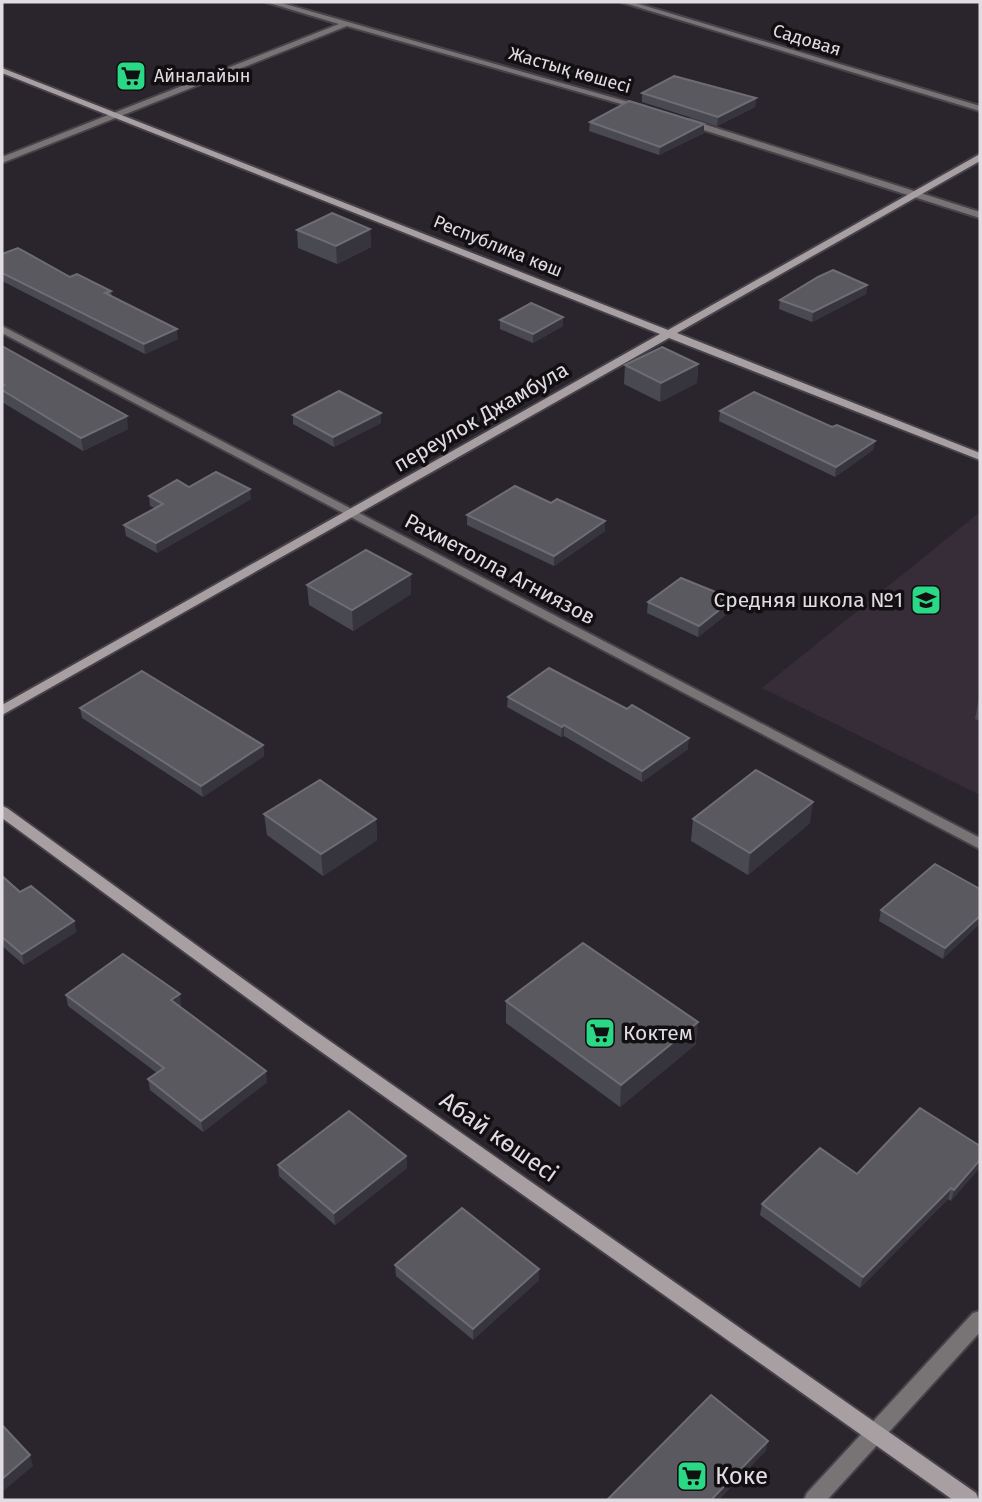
<svg xmlns="http://www.w3.org/2000/svg" width="982" height="1502" viewBox="0 0 982 1502" font-family="'Fira Sans',sans-serif">
	<style>
		.built { fill: #362d39 }
		.lines { fill: none; stroke-linecap: round; stroke-linejoin: round }
		.street-casing { stroke: #474249; stroke-width: 4 }
		.secondary-casing { stroke: #474249; stroke-width: 4 }
		.street { fill: #787475; fill-rule: evenodd }
		.secondary { fill: #a79fa2; fill-rule: evenodd }
		.wall { fill: #494951 }
		.shaded-wall { fill: #36343c }
		.building { fill: #5a5960; stroke: #6f6d74; stroke-width: 2 }
		.labels { text-anchor: middle; stroke-width: 7; stroke-linejoin: round; paint-order: stroke }
		.far-street-label { font-size: 18px; fill: #e0dce1; stroke: #120f12 }
		.far-poi-label { font-size: 18px; fill: #e0dce1; stroke: #120f12; text-anchor: start }
		.street-label { font-size: 21px; fill: #e0dce1; stroke: #120f12 }
		.poi-label { font-size: 21px; fill: #e0dce1; stroke: #120f12; text-anchor: end }
		.near-street-label { font-size: 24px; fill: #e0dce1; stroke: #120f12 }
		.near-poi-label { font-size: 24px; fill: #e0dce1; stroke: #120f12; text-anchor: start }
	</style>
	<rect width="100%" height="100%" fill="#2a252c"/>
	<path class="built" d="M980,512V795L762,688Z"/>
	<g class="lines">
		<g class="street-casing">
			<g id="street">
				<path d="M266,2H278L646,107L639,109L347,26L2,163V157L339,24Z"/>
				<path d="M621,2H632L980,106V111Z"/>
				<path d="M685,120H691L980,212V218L685,124Z"/>
				<path d="M2,326L980,838V849L2,333Z"/>
				<path d="M980,1311V1332L827,1500H804L807,1493L973,1313Z"/>
			</g>
		</g>
		<g class="secondary-casing">
			<g id="secondary">
				<path d="M2,68L668,330L980,154V161L677,333L980,453V460L669,338L2,715V705L660,334L2,73Z"/>
				<path d="M2,806L7,808L304,1023L976,1493L979,1500H953L292,1031L2,818Z"/>
			</g>
		</g>
		<use href="#street" class="street"/>
		<use href="#secondary" class="secondary"/>
	</g>
	<g class="wall">
		<path d="M642,93L756,98L755,107L717,126L642,102Z"/>
		<path d="M590,122L704,124V133L659,155L589,131Z"/>
		<path d="M370,229L371,247L337,264L298,248L297,230Z"/>
		<path d="M2,254L111,291L112,297L178,339L145,354L2,281Z"/>
		<path d="M867,285L866,294L812,322L779,309L780,300Z"/>
		<path d="M563,317V326L533,343L500,329V320Z"/>
		<path d="M2,346L128,429L83,451L2,402Z"/>
		<path d="M698,364L697,383L660,402L624,384L625,365Z"/>
		<path d="M720,411L832,427L875,441L873,450L835,477L719,421Z"/>
		<path d="M381,413V423L334,447L293,424V415Z"/>
		<path d="M189,487L251,499L157,553L126,536L124,525L155,508L150,506L149,496Z"/>
		<path d="M551,503L605,521V531L554,566L467,525V515Z"/>
		<path d="M411,574V594L353,631L309,605L307,585Z"/>
		<path d="M648,602L732,610L698,637L647,613Z"/>
		<path d="M980,692V721L975,719Z"/>
		<path d="M508,697L688,749L642,782L564,736L561,737L507,707Z"/>
		<path d="M80,708L263,745L264,756L203,797L82,718Z"/>
		<path d="M264,814L376,819L377,840L323,876L267,835Z"/>
		<path d="M693,819L810,823L748,875L691,841Z"/>
		<path d="M2,876L20,892L74,921L76,932L24,965L2,946Z"/>
		<path d="M980,889L943,959L879,921L881,910Z"/>
		<path d="M66,995L181,1005L180,1006L267,1082L203,1132L150,1090L148,1079L157,1073L68,1006Z"/>
		<path d="M506,1001L696,1044L620,1107L506,1023Z"/>
		<path d="M980,1146L951,1201L948,1199L860,1288L760,1215L762,1204L857,1174Z"/>
		<path d="M406,1156L407,1168L335,1225L279,1176L278,1165Z"/>
		<path d="M395,1265L539,1269V1280L473,1340L396,1276Z"/>
	</g>
	<g class="shaded-wall">
		<path d="M756,98L755,107L717,126L718,117Z"/>
		<path d="M704,124V133L659,155L660,147Z"/>
		<path d="M370,229L371,247L337,264L336,246Z"/>
		<path d="M867,285L866,294L812,322L813,312Z"/>
		<path d="M563,317V326L533,343V334Z"/>
		<path d="M177,329L178,339L145,354L144,344Z"/>
		<path d="M698,364L697,383L660,402L661,383Z"/>
		<path d="M381,413V423L334,447L333,437Z"/>
		<path d="M127,416L128,429L83,451L81,438Z"/>
		<path d="M875,441L873,450L835,477L836,467Z"/>
		<path d="M250,489L251,499L157,553L156,543Z"/>
		<path d="M605,521V531L554,566V556Z"/>
		<path d="M411,574V594L353,631L352,610Z"/>
		<path d="M733,599L732,610L698,637L699,626Z"/>
		<path d="M564,725V736L561,737L562,727Z"/>
		<path d="M689,738L688,749L642,782V771Z"/>
		<path d="M263,745L264,756L203,797L201,786Z"/>
		<path d="M813,802L810,823L748,875L750,853Z"/>
		<path d="M376,819L377,840L323,876L321,854Z"/>
		<path d="M980,916V924L943,959L945,948Z"/>
		<path d="M74,921L76,932L24,965L22,954Z"/>
		<path d="M180,994L181,1005L173,1011L171,1000Z"/>
		<path d="M698,1022L696,1044L620,1107L621,1085Z"/>
		<path d="M266,1071L267,1082L203,1132L201,1121Z"/>
		<path d="M406,1156L407,1168L335,1225L334,1213Z"/>
		<path d="M980,1160V1168L951,1201L954,1190Z"/>
		<path d="M951,1188L948,1199L860,1288L863,1277Z"/>
		<path d="M539,1269V1280L473,1340V1329Z"/>
		<path d="M768,1441L766,1451L719,1500H711Z"/>
		<path d="M30,1455L33,1466L2,1492V1479Z"/>
	</g>
	<g class="building">
		<path d="M674,76L756,98L718,117L642,93Z"/>
		<path d="M629,101L704,124L660,147L590,122Z"/>
		<path d="M332,213L370,229L336,246L297,230Z"/>
		<path d="M18,248L70,277L77,274L111,291L105,293L177,329L144,344L2,273V254Z"/>
		<path d="M833,270L867,285L813,312L780,300L818,277Z"/>
		<path d="M531,303L563,317L533,334L500,320Z"/>
		<path d="M2,346L127,416L81,438L2,390V386L4,385L2,384Z"/>
		<path d="M662,347L698,364L661,383L625,365Z"/>
		<path d="M339,391L381,413L333,437L293,415Z"/>
		<path d="M754,392L832,427L837,425L875,441L836,467L720,411Z"/>
		<path d="M216,472L250,489L156,543L124,525L163,504L149,496L177,480L189,487Z"/>
		<path d="M515,486L551,503L557,499L605,521L554,556L467,515Z"/>
		<path d="M366,550L411,574L352,610L307,585Z"/>
		<path d="M681,578L733,599L699,626L648,602Z"/>
		<path d="M549,668L627,709L632,705L689,738L642,771L564,725L562,727L508,697Z"/>
		<path d="M142,671L263,745L201,786L80,708Z"/>
		<path d="M756,770L813,802L750,853L693,819Z"/>
		<path d="M320,780L376,819L321,854L264,814Z"/>
		<path d="M935,864L980,889V916L945,948L881,910Z"/>
		<path d="M2,876L20,892L31,886L74,921L22,954L2,937Z"/>
		<path d="M583,943L698,1022L621,1085L506,1001Z"/>
		<path d="M123,954L180,994L171,1000L266,1071L201,1121L148,1079L164,1068L66,995Z"/>
		<path d="M920,1108L980,1146V1160L954,1190L951,1188L863,1277L762,1204L820,1148L857,1174Z"/>
		<path d="M349,1111L406,1156L334,1213L278,1165Z"/>
		<path d="M462,1208L539,1269L473,1329L395,1265Z"/>
		<path d="M711,1395L768,1441L711,1500H607Z"/>
		<path d="M2,1425L30,1455L2,1479Z"/>
	</g>
	<defs>
		<g id="supermarket-square" transform="scale(1.575)"><rect x="-9" y="-9" width="18" height="18" rx="4" fill="#2ad885" stroke="#120f12"/><path d="M-6-5.5h2.5l.6 2H6L4.5 2H-2.5L-4.4-4H-6ZM-1.5 3.2a1.3 1.3 0 1 0 .1 0ZM3 3.2a1.3 1.3 0 1 0 .1 0Z" fill="#111"/></g>
		<g id="school-square" transform="scale(1.575)"><rect x="-9" y="-9" width="18" height="18" rx="4" fill="#2ad885" stroke="#120f12"/><path d="M0-5L7-2L0 1L-7-2ZM-4 1L0 2.5L4 1V4Q0 6-4 4Z" fill="#111"/></g>
	</defs>
	<g fill-rule="evenodd">
		<use href="#supermarket-square" x="131" y="76"/>
		<use href="#school-square" x="926" y="600"/>
		<use href="#supermarket-square" x="600" y="1033"/>
		<use href="#supermarket-square" x="692" y="1476"/>
	</g>
	<g class="labels">
		<g class="far-street-label">
			<text transform="translate(807 40) rotate(17)" y="6">Садовая</text>
			<text transform="translate(570 70) rotate(16)" y="6">Жастық көшесі</text>
			<text transform="translate(498 246) rotate(22)" y="6">Республика көш</text>
		</g>
		<g class="far-poi-label">
			<text x="154" y="82">Айналайын</text>
		</g>
		<g class="street-label">
			<text transform="translate(481 417) rotate(-30)" y="7">переулок Джамбула</text>
			<text transform="translate(500 569) rotate(28)" y="7">Рахметолла Агниязов</text>
		</g>
		<g class="poi-label">
			<text x="903" y="607">Средняя школа №1</text>
			<text x="623" y="1040" text-anchor="start">Коктем</text>
		</g>
		<g class="near-street-label">
			<text transform="translate(499 1137) rotate(35)" y="8">Абай көшесі</text>
		</g>
		<g class="near-poi-label">
			<text x="715" y="1484">Коке</text>
		</g>
	</g>
	<rect width="982" height="1502" fill="none" stroke="#e0dce1" stroke-width="7"/>
</svg>
